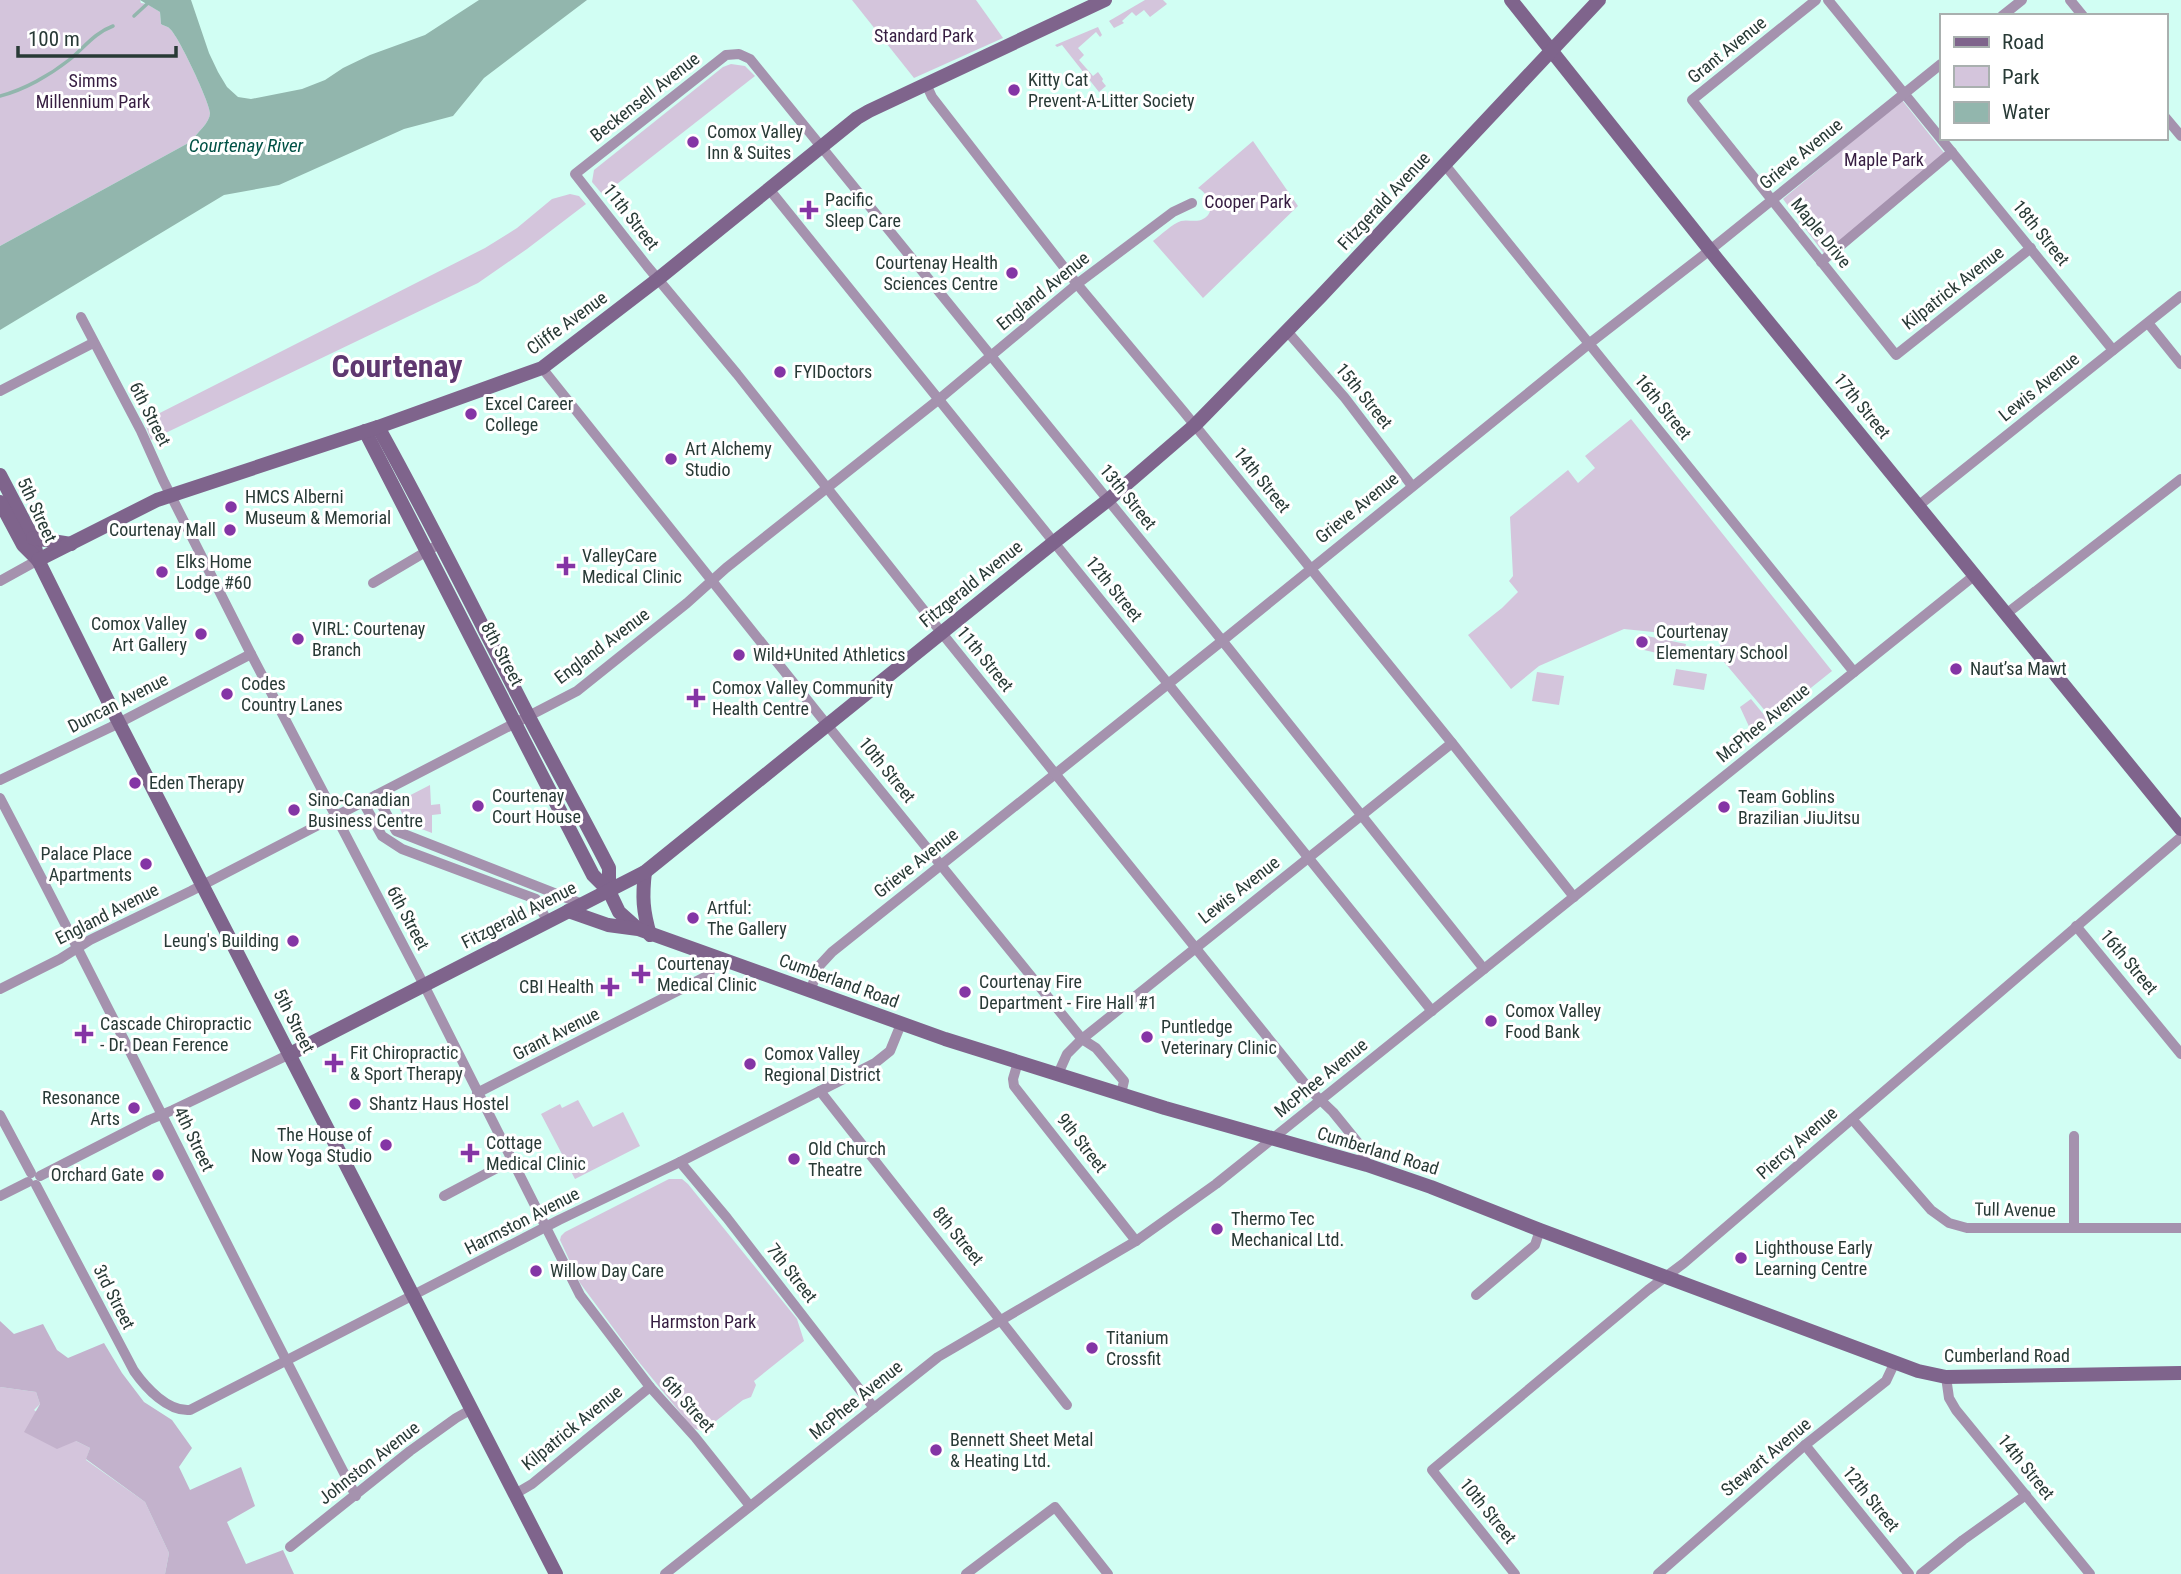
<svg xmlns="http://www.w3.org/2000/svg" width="2181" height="1574" viewBox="0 0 2181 1574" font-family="'Roboto Condensed',sans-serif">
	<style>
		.green { fill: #d4c5dc }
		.forest { fill: #c3b2cc }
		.water { fill: #92b6ad }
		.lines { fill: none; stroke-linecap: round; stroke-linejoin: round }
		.stream { stroke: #92b6ad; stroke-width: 3.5 }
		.street { stroke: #a592ae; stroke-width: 10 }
		.secondary { stroke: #7f648c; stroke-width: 14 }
		.poi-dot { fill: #8435a5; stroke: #fff; stroke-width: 2.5 }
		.labels { text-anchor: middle; stroke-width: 6; stroke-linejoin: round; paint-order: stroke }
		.park-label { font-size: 18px; fill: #361d41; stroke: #fff }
		.street-label { font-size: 18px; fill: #283a36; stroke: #fff }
		.poi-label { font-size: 18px; fill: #283a36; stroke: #fff; text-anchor: start }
		.water-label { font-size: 19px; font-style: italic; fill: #015145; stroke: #fff }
		.town-label { font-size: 32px; font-weight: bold; fill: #5f3870; stroke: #fff }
	</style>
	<rect width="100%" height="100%" fill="#d1fef3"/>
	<g class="green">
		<path d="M0,0H140L141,3L147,4L160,12L161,24C164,26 168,26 170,29C178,35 210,103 210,113C210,123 197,132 192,141L0,246Z"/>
		<path d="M852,0H976L1003,38L914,78Z"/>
		<path d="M1145,0H1163L1167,4L1150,17L1144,10L1136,16L1132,12L1122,21L1124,23L1114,28L1109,21Z"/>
		<path d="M1098,27L1102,35L1100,37L1096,32L1078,48L1084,55L1079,60L1093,76L1098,72L1103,79L1102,81L1106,86L1099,92L1062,45L1057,47L1055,45Z"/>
		<path d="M731,64L745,66L755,76L603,195L592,182L594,170L723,67Z"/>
		<path d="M1902,100L1945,154L1825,255L1783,199Z"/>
		<path d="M1253,141L1298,206L1203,298L1153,241C1161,235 1172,224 1181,221C1188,219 1196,223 1203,219C1217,212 1209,194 1198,188Z"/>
		<path d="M570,194L579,196L586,204L527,249L478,283L151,440L144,421L485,248L517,228L552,199Z"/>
		<path d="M1631,419L1832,671L1772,719L1719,656L1721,639L1624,629L1539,666L1511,689L1468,635L1502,608L1518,592L1509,581L1513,576L1510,517L1568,470L1578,483L1595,468L1585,456Z"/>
		<path d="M1647,636L1686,644L1682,662L1670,659V656L1644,650Z"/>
		<path d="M1676,669L1707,674L1704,690L1673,685Z"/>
		<path d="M1537,672L1564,676L1559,705L1532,701Z"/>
		<path d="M1751,699L1769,721L1752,733L1740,707Z"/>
		<path d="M430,785L431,805L440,804L441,814L432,815V833L406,823L397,802Z"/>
		<path d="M578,1100L593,1127L623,1112L640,1146L575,1179L541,1114L560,1104L562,1108Z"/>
		<path d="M669,1179H682L688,1184L797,1319L804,1341L754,1381L756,1385L751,1397L743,1400L703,1431L695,1429L691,1426L634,1356L580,1283L560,1240L561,1236L565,1232Z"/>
		<path d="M0,1387L36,1392L40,1404L34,1410L76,1441L90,1448L86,1460L145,1502L169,1553L165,1574H0Z"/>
	</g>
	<path class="forest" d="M0,1321L14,1334L43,1324L57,1350L68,1358L104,1343L122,1373L144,1402L172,1420L192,1448L179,1467L190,1490L241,1467L255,1506L227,1522L246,1564L283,1550L294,1574H165L169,1553L145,1502L86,1459L90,1448L76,1441L57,1449L24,1432L40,1404L36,1392L0,1387Z"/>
	<path class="water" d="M140,0H191L209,53L218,72L227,87L238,97L251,99L302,89L325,80L343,68L370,55L425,35L479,0H587L484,78L453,116L404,129L279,185L224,195L0,330V246L192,141C197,132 210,123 210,113C210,103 178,35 170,29C168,26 164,26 161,24L160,12Z"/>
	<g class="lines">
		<g class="stream">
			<path d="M134,16L147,4"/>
			<path d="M0,96C24,90 50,75 69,60C84,48 94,33 113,26"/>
		</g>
		<g class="street">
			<path d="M1816,0L1692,100L1896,355L2031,248"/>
			<path d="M1828,0L2113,350"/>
			<path d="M2070,0L2083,16"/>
			<path d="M2002,16L2022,0"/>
			<path d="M926,84L932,97L1077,284L1184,412L1452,743L1574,897"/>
			<path d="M2165,117L2181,136"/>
			<path d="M1445,165L1854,672"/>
			<path d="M769,189L1432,1011"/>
			<path d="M1821,262L1952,152"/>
			<path d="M81,317L141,431L163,480L251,654L424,985L580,1295L650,1387L695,1437L750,1506"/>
			<path d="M2148,323L2181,364"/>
			<path d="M1286,330L1345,398L1412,486"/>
			<path d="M542,368L828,726L1082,1039L1096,1048L1124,1081L1121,1094"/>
			<path d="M0,391L93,343"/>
			<path d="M1918,506L2181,296"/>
			<path d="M0,581L38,560"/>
			<path d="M373,583L439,544"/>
			<path d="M2006,614L2181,479"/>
			<path d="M0,780L111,727L251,654"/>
			<path d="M376,795L396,831L582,904"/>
			<path d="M0,798C121,1029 235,1264 356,1496"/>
			<path d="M363,802L382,836L402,849L536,899L548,923"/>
			<path d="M2076,926L2181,1054"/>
			<path d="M0,989L60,959L90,940L191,891L577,691L687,603L726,568L938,400L1077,284L1173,212L1192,203"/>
			<path d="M810,991L820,965L832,952L1222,641L1590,343L1710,250L1941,64"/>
			<path d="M1018,1062L1013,1079L1014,1086L1136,1241"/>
			<path d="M1058,1074L1067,1054L1082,1039L1452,743"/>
			<path d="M820,1091L1067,1405"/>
			<path d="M477,1093L705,977L709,974L715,957"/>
			<path d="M0,1115L31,1173"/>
			<path d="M1852,1119L1931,1210L1949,1223L1967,1228H2181"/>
			<path d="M2074,1136V1228"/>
			<path d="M680,1162L727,1218L874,1408"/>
			<path d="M1367,1165L1359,1144L1333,1112L1310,1090L941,632L737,374L647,266L575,174L726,55L739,54L750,59L1229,649L1484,969"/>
			<path d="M40,1176L149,1120L173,1110L290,1054"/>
			<path d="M36,1185L134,1371C146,1388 168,1412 190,1410L559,1220L680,1162L875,1063L890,1051L901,1024"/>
			<path d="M0,1196L28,1182"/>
			<path d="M444,1196L512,1160"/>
			<path d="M1476,1295L1535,1245L1540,1230"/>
			<path d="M1946,1377L1949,1398L1956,1410L2090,1574"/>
			<path d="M1805,1445L1909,1574"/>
			<path d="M515,1494L532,1484L650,1387"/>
			<path d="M290,1547L410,1451L456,1418L472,1409"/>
			<path d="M665,1574L938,1357L1136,1241L1216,1184L1975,575"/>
			<path d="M966,1574L1055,1507L1108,1574"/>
			<path d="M1515,1574L1432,1470L1648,1290L1684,1263L2181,837"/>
			<path d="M1658,1574L1805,1445L1886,1381L1894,1364"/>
			<path d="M1921,1574L1963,1540L2026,1495"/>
		</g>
		<g class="secondary">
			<path d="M1511,0L1717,259L2181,829"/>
			<path d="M378,427C431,522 479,620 529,717C555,767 583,817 609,868V891"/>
			<path d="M365,431L593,875L609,891L619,912L637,928"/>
			<path d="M0,475L33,538L38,560L115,715L556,1574"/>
			<path d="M0,502L23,545L37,559"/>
			<path d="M33,538L71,544"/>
			<path d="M38,560L157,500L378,427L542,368L658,279L857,118L869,111L1105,0"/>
			<path d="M645,872C642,897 643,911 650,935"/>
			<path d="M568,911L608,925L638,929L945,1039L1165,1108L1367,1165L1431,1187L1540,1230L1918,1371L1946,1377L2181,1373"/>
			<path d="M290,1054L645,872L1053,543L1108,500L1195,425L1321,296L1599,0"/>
		</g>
	</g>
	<g class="poi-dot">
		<circle cx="1014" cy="90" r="7"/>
		<circle cx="693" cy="142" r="7"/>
		<path d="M805.5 199.5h7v7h7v7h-7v7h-7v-7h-7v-7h7z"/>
		<circle cx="1012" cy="273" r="7"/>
		<circle cx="780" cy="372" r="7"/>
		<circle cx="471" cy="414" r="7"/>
		<circle cx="671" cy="459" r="7"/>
		<circle cx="231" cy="507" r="7"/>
		<circle cx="230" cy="530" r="7"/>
		<path d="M562.5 555.5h7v7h7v7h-7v7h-7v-7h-7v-7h7z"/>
		<circle cx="162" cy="572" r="7"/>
		<circle cx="201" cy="634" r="7"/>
		<circle cx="298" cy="639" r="7"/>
		<circle cx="1642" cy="642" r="7"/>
		<circle cx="739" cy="655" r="7"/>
		<circle cx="1956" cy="669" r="7"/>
		<circle cx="227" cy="694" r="7"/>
		<path d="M692.5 687.5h7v7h7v7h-7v7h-7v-7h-7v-7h7z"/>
		<circle cx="135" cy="783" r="7"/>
		<circle cx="478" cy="806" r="7"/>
		<circle cx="1724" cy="807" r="7"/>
		<circle cx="294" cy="810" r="7"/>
		<circle cx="146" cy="864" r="7"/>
		<circle cx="693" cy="918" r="7"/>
		<circle cx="293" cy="941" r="7"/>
		<path d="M637.5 963.5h7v7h7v7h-7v7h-7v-7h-7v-7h7z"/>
		<path d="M606.5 976.5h7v7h7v7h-7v7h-7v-7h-7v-7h7z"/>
		<circle cx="965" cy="992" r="7"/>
		<circle cx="1491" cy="1021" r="7"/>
		<path d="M80.5 1023.5h7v7h7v7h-7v7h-7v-7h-7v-7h7z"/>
		<circle cx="1147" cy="1037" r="7"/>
		<path d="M330.5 1052.5h7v7h7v7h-7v7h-7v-7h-7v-7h7z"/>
		<circle cx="750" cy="1064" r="7"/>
		<circle cx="355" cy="1104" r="7"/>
		<circle cx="134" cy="1108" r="7"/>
		<circle cx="386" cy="1145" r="7"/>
		<path d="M466.5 1142.5h7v7h7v7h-7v7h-7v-7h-7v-7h7z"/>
		<circle cx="794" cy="1159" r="7"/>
		<circle cx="158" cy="1175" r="7"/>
		<circle cx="1217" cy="1229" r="7"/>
		<circle cx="1741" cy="1258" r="7"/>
		<circle cx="536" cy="1271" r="7"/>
		<circle cx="1092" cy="1348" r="7"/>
		<circle cx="936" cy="1450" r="7"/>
	</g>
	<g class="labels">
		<g class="park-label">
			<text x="924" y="42">Standard Park</text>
			<text x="93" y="87">Simms<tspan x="93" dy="21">Millennium Park</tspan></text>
			<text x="1884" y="166">Maple Park</text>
			<text x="1248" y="208">Cooper Park</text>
			<text x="703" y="1328">Harmston Park</text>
		</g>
		<g class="street-label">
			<text transform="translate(1727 50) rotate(-39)" y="6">Grant Avenue</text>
			<text transform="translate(645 97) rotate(-38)" y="6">Beckensell Avenue</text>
			<text transform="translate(1801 154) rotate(-39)" y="6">Grieve Avenue</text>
			<text transform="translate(1384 201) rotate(-47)" y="6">Fitzgerald Avenue</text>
			<text transform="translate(631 217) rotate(52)" y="6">11th Street</text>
			<text transform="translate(1821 233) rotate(51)" y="6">Maple Drive</text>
			<text transform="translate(2041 233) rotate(51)" y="6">18th Street</text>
			<text transform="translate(1953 288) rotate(-38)" y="6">Kilpatrick Avenue</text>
			<text transform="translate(1043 291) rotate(-39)" y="6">England Avenue</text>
			<text transform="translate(567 323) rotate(-36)" y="6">Cliffe Avenue</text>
			<text transform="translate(2039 387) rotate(-39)" y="6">Lewis Avenue</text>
			<text transform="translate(1364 396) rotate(51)" y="6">15th Street</text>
			<text transform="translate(1862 406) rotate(51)" y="6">17th Street</text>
			<text transform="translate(1663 407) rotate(51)" y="6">16th Street</text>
			<text transform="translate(150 414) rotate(63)" y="6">6th Street</text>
			<text transform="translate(1262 480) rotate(51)" y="6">14th Street</text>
			<text transform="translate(1128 497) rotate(51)" y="6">13th Street</text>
			<text transform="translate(1357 508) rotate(-39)" y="6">Grieve Avenue</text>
			<text transform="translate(37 510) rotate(65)" y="6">5th Street</text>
			<text transform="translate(971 584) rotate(-39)" y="6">Fitzgerald Avenue</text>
			<text transform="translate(1114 589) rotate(51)" y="6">12th Street</text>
			<text transform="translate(602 646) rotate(-37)" y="6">England Avenue</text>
			<text transform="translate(502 654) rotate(62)" y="6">8th Street</text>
			<text transform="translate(985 659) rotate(51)" y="6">11th Street</text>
			<text transform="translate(118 703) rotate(-27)" y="6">Duncan Avenue</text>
			<text transform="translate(1763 723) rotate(-39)" y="6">McPhee Avenue</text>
			<text transform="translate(887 770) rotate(51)" y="6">10th Street</text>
			<text transform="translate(916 863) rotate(-38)" y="6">Grieve Avenue</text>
			<text transform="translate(1239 890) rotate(-38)" y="6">Lewis Avenue</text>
			<text transform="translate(107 914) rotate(-27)" y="6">England Avenue</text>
			<text transform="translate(519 915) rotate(-27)" y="6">Fitzgerald Avenue</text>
			<text transform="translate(408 918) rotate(62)" y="6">6th Street</text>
			<text transform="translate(2129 962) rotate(50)" y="6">16th Street</text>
			<text transform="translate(839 981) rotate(20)" y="6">Cumberland Road</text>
			<text transform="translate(294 1021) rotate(63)" y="6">5th Street</text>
			<text transform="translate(556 1034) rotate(-27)" y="6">Grant Avenue</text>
			<text transform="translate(1321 1078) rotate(-39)" y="6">McPhee Avenue</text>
			<text transform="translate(194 1139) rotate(64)" y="6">4th Street</text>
			<text transform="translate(1082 1143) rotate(52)" y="6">9th Street</text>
			<text transform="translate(1797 1143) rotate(-41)" y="6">Piercy Avenue</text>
			<text transform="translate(1378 1151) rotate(17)" y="6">Cumberland Road</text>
			<text transform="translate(2015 1210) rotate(1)" y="6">Tull Avenue</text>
			<text transform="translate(522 1221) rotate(-27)" y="6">Harmston Avenue</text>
			<text transform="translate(958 1236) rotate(51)" y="6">8th Street</text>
			<text transform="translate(792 1273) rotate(52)" y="6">7th Street</text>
			<text transform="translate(114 1297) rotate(63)" y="6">3rd Street</text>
			<text x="2007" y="1362">Cumberland Road</text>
			<text transform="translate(856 1400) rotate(-39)" y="6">McPhee Avenue</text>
			<text transform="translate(688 1404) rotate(48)" y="6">6th Street</text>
			<text transform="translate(572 1428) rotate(-39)" y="6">Kilpatrick Avenue</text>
			<text transform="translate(1766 1457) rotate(-40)" y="6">Stewart Avenue</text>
			<text transform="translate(369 1463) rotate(-38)" y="6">Johnston Avenue</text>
			<text transform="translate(2026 1467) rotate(51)" y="6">14th Street</text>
			<text transform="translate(1871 1499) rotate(51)" y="6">12th Street</text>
			<text transform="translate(1488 1511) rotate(51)" y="6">10th Street</text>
		</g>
		<g class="poi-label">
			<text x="1028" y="86">Kitty Cat<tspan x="1028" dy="21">Prevent-A-Litter Society</tspan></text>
			<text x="707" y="138">Comox Valley<tspan x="707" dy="21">Inn &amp; Suites</tspan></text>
			<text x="825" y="206">Pacific<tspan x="825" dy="21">Sleep Care</tspan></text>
			<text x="998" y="269" text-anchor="end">Courtenay Health<tspan x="998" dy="21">Sciences Centre</tspan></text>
			<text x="794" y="378">FYIDoctors</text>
			<text x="485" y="410">Excel Career<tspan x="485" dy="21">College</tspan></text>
			<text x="685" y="455">Art Alchemy<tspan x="685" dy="21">Studio</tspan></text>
			<text x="245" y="503">HMCS Alberni<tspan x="245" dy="21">Museum &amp; Memorial</tspan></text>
			<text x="216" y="536" text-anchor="end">Courtenay Mall</text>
			<text x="582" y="562">ValleyCare<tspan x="582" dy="21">Medical Clinic</tspan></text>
			<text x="176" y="568">Elks Home<tspan x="176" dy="21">Lodge #60</tspan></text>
			<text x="187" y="630" text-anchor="end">Comox Valley<tspan x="187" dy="21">Art Gallery</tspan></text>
			<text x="312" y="635">VIRL: Courtenay<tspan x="312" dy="21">Branch</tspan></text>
			<text x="1656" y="638">Courtenay<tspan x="1656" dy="21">Elementary School</tspan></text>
			<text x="753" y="661">Wild+United Athletics</text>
			<text x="1970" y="675">Naut’sa Mawt</text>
			<text x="241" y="690">Codes<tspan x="241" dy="21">Country Lanes</tspan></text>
			<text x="712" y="694">Comox Valley Community<tspan x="712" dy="21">Health Centre</tspan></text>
			<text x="149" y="789">Eden Therapy</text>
			<text x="492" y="802">Courtenay<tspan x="492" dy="21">Court House</tspan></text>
			<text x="1738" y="803">Team Goblins<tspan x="1738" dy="21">Brazilian JiuJitsu</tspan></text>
			<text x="308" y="806">Sino-Canadian<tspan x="308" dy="21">Business Centre</tspan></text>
			<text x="132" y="860" text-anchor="end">Palace Place<tspan x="132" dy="21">Apartments</tspan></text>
			<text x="707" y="914">Artful:<tspan x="707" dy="21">The Gallery</tspan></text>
			<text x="279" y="947" text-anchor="end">Leung's Building</text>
			<text x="657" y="970">Courtenay<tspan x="657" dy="21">Medical Clinic</tspan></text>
			<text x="979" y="988">Courtenay Fire<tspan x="979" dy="21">Department - Fire Hall #1</tspan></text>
			<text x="594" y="993" text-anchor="end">CBI Health</text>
			<text x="1505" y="1017">Comox Valley<tspan x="1505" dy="21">Food Bank</tspan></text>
			<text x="100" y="1030">Cascade Chiropractic<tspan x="100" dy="21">- Dr. Dean Ference</tspan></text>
			<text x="1161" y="1033">Puntledge<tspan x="1161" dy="21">Veterinary Clinic</tspan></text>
			<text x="350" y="1059">Fit Chiropractic<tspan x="350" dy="21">&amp; Sport Therapy</tspan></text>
			<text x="764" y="1060">Comox Valley<tspan x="764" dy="21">Regional District</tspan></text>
			<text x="120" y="1104" text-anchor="end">Resonance<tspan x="120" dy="21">Arts</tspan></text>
			<text x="369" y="1110">Shantz Haus Hostel</text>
			<text x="372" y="1141" text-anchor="end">The House of<tspan x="372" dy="21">Now Yoga Studio</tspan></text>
			<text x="486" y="1149">Cottage<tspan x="486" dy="21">Medical Clinic</tspan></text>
			<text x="808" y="1155">Old Church<tspan x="808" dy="21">Theatre</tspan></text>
			<text x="144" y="1181" text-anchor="end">Orchard Gate</text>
			<text x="1231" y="1225">Thermo Tec<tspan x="1231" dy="21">Mechanical Ltd.</tspan></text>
			<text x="1755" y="1254">Lighthouse Early<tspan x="1755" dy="21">Learning Centre</tspan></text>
			<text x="550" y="1277">Willow Day Care</text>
			<text x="1106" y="1344">Titanium<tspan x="1106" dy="21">Crossfit</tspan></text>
			<text x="950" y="1446">Bennett Sheet Metal<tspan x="950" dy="21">&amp; Heating Ltd.</tspan></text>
		</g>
		<g class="water-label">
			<text x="246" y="152">Courtenay River</text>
		</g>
		<g class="town-label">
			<text x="397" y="377">Courtenay</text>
		</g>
	</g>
	<rect x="1940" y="14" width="228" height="126" fill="#ffffff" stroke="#a9b0af" stroke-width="2"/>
	<rect x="1954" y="37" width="35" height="10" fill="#7f648c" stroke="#a9b0af" stroke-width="2"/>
	<text x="2002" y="49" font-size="21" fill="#283a36">Road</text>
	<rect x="1954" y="66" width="35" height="21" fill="#d4c5dc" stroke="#a9b0af" stroke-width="2"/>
	<text x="2002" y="84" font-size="21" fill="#283a36">Park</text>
	<rect x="1954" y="102" width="35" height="21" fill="#92b6ad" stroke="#a9b0af" stroke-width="2"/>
	<text x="2002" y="119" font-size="21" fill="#283a36">Water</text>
	<path d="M18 46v10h158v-10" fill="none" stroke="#283a36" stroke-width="3.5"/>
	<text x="28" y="46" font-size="21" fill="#283a36" stroke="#ffffff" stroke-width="5" paint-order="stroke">100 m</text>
</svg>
